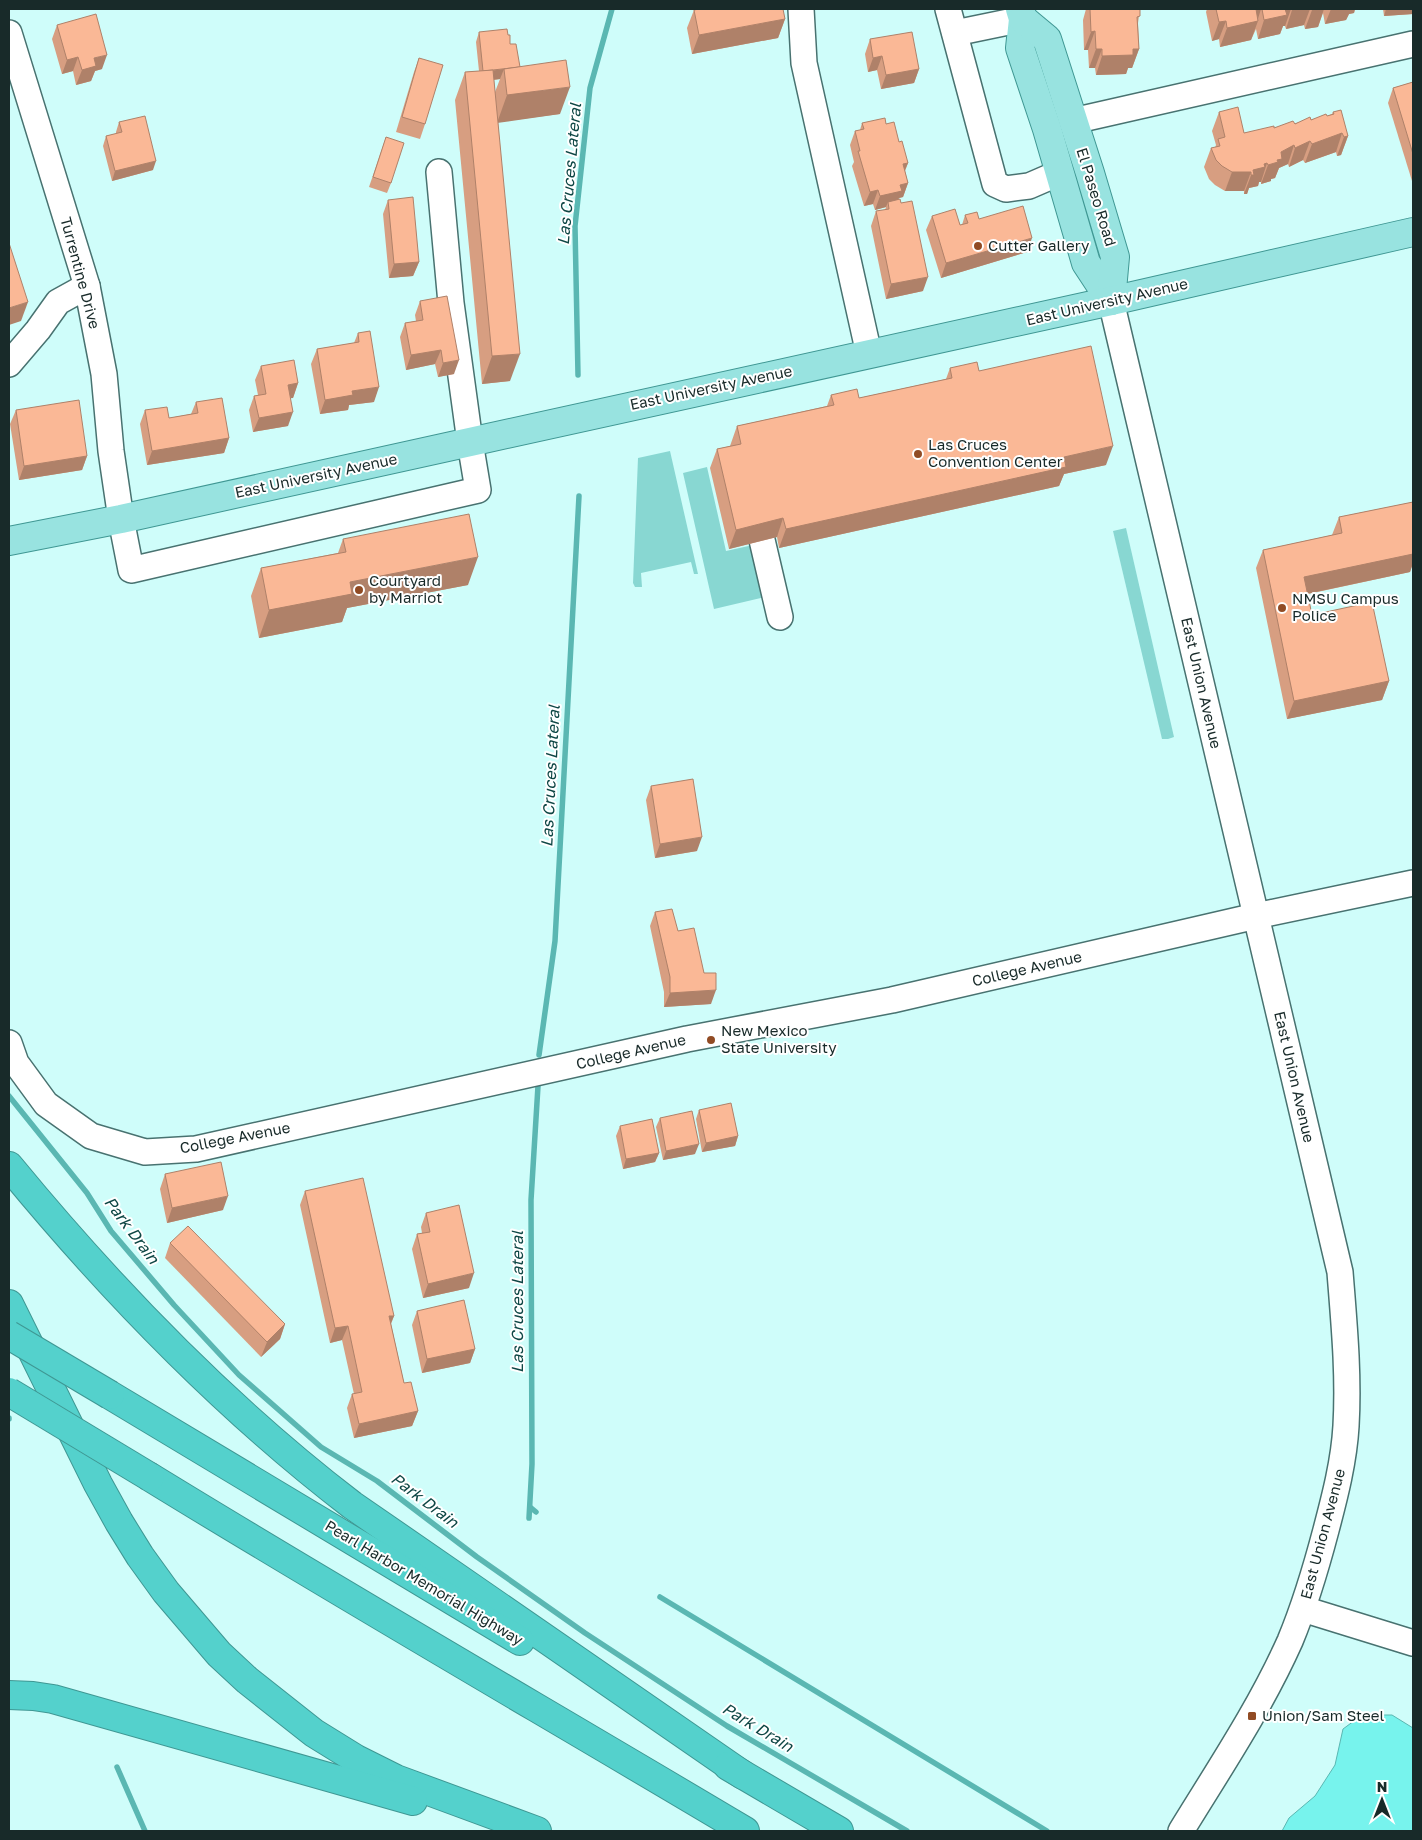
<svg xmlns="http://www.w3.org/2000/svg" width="1422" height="1840" viewBox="0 0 1422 1840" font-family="'Golos Text',sans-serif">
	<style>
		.green { fill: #88d7d2 }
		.water { fill: #77f3ed; stroke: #5ab7b2 }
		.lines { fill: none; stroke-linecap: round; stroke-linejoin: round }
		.stream { stroke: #5ab7b2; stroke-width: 5.5 }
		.minor-casing { stroke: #487270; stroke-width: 28 }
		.major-casing { stroke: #3f9793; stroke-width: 30 }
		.highway-casing { stroke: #3f9793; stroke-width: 30 }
		.minor { stroke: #fff; stroke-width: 25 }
		.major { stroke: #98e3e0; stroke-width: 28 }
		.highway { stroke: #54d1cc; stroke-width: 28 }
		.highway-bridge-casing { stroke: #3f9793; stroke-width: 30; stroke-linecap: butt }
		.highway-bridge { stroke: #54d1cc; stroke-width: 28 }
		.wall { fill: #d79e81; fill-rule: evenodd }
		.shaded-wall { fill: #af8169 }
		.building { fill: #fab896; stroke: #af8169 }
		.poi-dot { fill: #914b24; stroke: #fff; stroke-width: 2 }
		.labels { text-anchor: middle; stroke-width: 4; stroke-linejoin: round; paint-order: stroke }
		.street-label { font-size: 15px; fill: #182a29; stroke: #fff }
		.poi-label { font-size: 15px; fill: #182a29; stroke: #fff; text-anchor: start }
		.water-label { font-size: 16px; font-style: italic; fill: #0e4745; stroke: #fff }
	</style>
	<rect width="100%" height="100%" fill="#cffdfa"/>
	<g class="green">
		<path d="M670,451L698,574H694L691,562L641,573L642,587H635L633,583L638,458Z"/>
		<path d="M707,467L726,551L753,545L765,597L714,609L683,473Z"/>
		<path d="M1126,528L1174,737L1168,739H1162L1113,531Z"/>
	</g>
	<path class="water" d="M1362,1715H1392L1413,1728V1831H1282L1289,1818L1315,1796L1335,1765L1343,1729Z"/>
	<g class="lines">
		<g class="stream">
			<path d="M578,375L575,226L590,88L612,9"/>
			<path d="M539,1055L555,941L579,496"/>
			<path d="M9,1096L87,1193L111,1231L174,1305L239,1375L321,1447L377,1481L477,1557L585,1633L727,1726L907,1831"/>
			<path d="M9,1419V1418"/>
			<path d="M530,1507L536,1512"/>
			<path d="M529,1518L532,1464L531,1200L538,1086"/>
			<path d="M660,1597L1047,1831"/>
			<path d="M117,1767L145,1831"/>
		</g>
		<g class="minor-casing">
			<g id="minor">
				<path d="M801,9L804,63L869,354"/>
				<path d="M948,9L995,184L1006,189L1029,186L1059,173"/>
				<path d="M9,33L87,286L104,374L111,451L121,519L131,570L478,490L470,442L451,303L439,172"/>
				<path d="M955,33L1023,19"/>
				<path d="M1073,121L1413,44"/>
				<path d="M1111,301L1340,1272C1344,1323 1349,1374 1346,1426C1344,1461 1335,1496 1326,1530C1316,1568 1305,1605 1290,1641C1260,1708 1219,1769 1181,1831"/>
				<path d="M9,364L38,330L58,302L87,286"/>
				<path d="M762,540L780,617"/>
				<path d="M9,1043L16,1063L46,1104L91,1136L145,1152L196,1149L687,1039L892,1000L1256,916L1413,883"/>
				<path d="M1303,1609L1413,1643"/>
			</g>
		</g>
		<g class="major-casing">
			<g id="major">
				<path d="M1020,9L1023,19L1020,48L1047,129L1086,263L1111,301"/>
				<path d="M1023,19L1047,39L1090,173L1115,257L1111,301"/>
				<path d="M9,541L121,519L470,442L1111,301L1413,232"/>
			</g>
		</g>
		<g class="highway-casing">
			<g id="highway">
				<path d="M9,1166C111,1290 224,1407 352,1505L743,1775"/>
				<path d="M9,1304L98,1484L119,1522L140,1556L166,1592L219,1654L247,1680L314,1733L356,1759L396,1779L537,1831"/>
				<path d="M110,1395L520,1641"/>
				<path d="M150,1477C347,1598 547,1713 745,1831"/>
				<path d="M9,1695L33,1696L53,1699L413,1801"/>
				<path d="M728,1766L839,1831"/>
			</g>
		</g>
		<use href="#minor" class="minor"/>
		<use href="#major" class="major"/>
		<use href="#highway" class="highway"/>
		<g class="highway-bridge-casing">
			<g id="highway-bridge">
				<path d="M9,1335L110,1395"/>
				<path d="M9,1392L150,1477"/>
			</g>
		</g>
		<use href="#highway-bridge" class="highway-bridge"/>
	</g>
	<g class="wall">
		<path d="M1086,9H1140L1138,23L1139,49L1132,68H1128L1126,74L1096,75L1095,68H1089L1088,50H1084L1083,20Z"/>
		<path d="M1207,9H1355L1354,13L1349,14L1346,20L1325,24L1323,13L1318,27L1305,29L1304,25L1286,29L1285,26H1283L1280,34L1258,39L1256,29L1251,40L1220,47L1219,39L1212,41L1206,12Z"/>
		<path d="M1377,9H1413V14L1384,16L1383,9L1377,10Z"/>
		<path d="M694,10L785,19L778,38L692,54L687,28Z"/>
		<path d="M57,25L102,69L95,71L91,81L76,85L73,71L62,74L52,39Z"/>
		<path d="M479,32L510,44L519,67L560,114L498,122L510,381L482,384L455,100L465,72L479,71L476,42ZM500,79L495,92L494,80Z"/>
		<path d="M870,39L919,69L914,83L881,89L877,70L868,72L865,54Z"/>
		<path d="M419,58L425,124L420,139L396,132L414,72Z"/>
		<path d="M1413,82V180L1412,181L1388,103L1393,88Z"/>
		<path d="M1219,112L1244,133L1274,128L1327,116L1332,114L1333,112L1348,136L1341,155L1337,156L1336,152L1305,163L1303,160L1289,167L1288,164L1279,168L1275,178L1271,179V181L1261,184V182H1259L1258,186L1249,188L1247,194H1244V191H1225L1215,185L1209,179L1204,167L1211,148H1215L1216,145L1212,131Z"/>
		<path d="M119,122L153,170L112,181L103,146L106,136L116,134V132Z"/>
		<path d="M862,123L886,124L899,142L908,163L905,171L908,183L903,197L899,198L898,199L923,291L886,299L871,226L876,211L885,210L886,207L875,210L873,204L864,206L852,166L854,162L850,145L855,131L860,130Z"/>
		<path d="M386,137L391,183L387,193L369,187Z"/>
		<path d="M388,200L419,262L413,276L389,278L383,214Z"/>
		<path d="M965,215L979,219L1027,252L941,278L926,230L932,216L960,225H962Z"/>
		<path d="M420,301L454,374L438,377L435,364L406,370L400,337L405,323L416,321L415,315Z"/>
		<path d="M358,333L374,402L349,405L348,410L320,414L311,364L317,349L354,343Z"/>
		<path d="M261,366L298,383L293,398H290L288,426L253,432L249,410L254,396L258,395L255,380Z"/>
		<path d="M950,368L979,371L1106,465L1064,474L1059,486L779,548L777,537L729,549L710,468L717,449L730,446L737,426L827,406L831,395L859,398L946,379Z"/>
		<path d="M196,402L229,438L224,453L147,465L140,424L145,410L169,418L191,414Z"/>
		<path d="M16,410L87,456L82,470L19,480L10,424Z"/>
		<path d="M1413,502V563L1410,572L1308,594L1312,615L1389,681L1382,700L1287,719L1256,568L1263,550L1332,535L1339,517Z"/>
		<path d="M343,539L468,585L347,608L342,622L259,638L251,596L261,568L338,553Z"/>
		<path d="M651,786L697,851L655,858L646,800Z"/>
		<path d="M655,912L678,931L704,973L711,1004L664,1007V992L650,926Z"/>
		<path d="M699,1110L738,1136L735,1146L702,1152L696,1119Z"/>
		<path d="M660,1118L695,1154L663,1160L656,1127Z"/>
		<path d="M620,1126L659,1153L655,1162L623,1169L616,1136Z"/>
		<path d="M165,1174L223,1210L167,1223L160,1189Z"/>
		<path d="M305,1191L394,1316L391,1324L404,1383L418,1411L412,1426L354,1438L347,1408L352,1394H354L342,1340L330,1343L300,1205Z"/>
		<path d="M426,1213L469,1288L423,1298L412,1249L417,1234L422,1233L421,1227Z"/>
		<path d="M170,1243L285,1324L280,1339L261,1357L165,1258Z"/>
		<path d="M417,1311L475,1349L470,1363L422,1373L412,1325Z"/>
	</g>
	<g class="shaded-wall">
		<path d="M1255,9H1261L1257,22L1258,21L1251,40L1220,47L1227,28Z"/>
		<path d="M1285,9H1291L1285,26H1283L1280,34L1258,39L1264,20Z"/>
		<path d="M1299,9H1310L1304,25L1286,29L1292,10Z"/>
		<path d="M1317,9H1324L1318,27L1305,29L1312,10Z"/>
		<path d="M1331,9H1355L1354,13L1349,14L1346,20L1325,24Z"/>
		<path d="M1386,9H1413V14L1384,16Z"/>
		<path d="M785,19L778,38L692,54L699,35Z"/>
		<path d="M1226,21L1219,39L1212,41L1219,22Z"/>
		<path d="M1095,31L1088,50H1084L1091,32Z"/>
		<path d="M1096,49H1102L1095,68H1089Z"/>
		<path d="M1133,49H1139L1132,68H1128L1126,74L1096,75L1102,56Z"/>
		<path d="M107,55L102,69L95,71L91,81L76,85L82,70L94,58Z"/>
		<path d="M882,56L877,70L868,72L873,58Z"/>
		<path d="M78,57L73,71L62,74L67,60Z"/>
		<path d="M504,69L500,79L480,81L483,72Z"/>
		<path d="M919,69L914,83L881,89L886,75Z"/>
		<path d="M570,87L560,114L497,123L507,95Z"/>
		<path d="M1342,133L1336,152L1305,163L1312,144Z"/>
		<path d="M1348,136L1341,155L1337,156L1344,137Z"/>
		<path d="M1310,141L1303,160L1289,167L1295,148Z"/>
		<path d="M1294,145L1288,164L1279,168L1275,178L1271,179V181L1261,184L1268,165L1281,152Z"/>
		<path d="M156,161L153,170L112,181L115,171Z"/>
		<path d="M908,163L902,177L903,164Z"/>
		<path d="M1267,163L1261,182H1259L1258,186L1249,188L1247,194H1244L1253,170L1264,164Z"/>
		<path d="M1232,172H1251L1244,191H1225Z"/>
		<path d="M908,183L903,197L899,198L896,205L888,202L886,207L875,210L880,196L900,185Z"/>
		<path d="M878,190L873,204L864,206L870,192Z"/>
		<path d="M1032,238L1027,252L941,278L946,263Z"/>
		<path d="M419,262L413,276L389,278L394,264Z"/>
		<path d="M928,277L923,291L886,299L891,284Z"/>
		<path d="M28,302L21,321L9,325V308Z"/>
		<path d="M441,350L435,364L406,370L411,355Z"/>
		<path d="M520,354L510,381L482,384L492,356Z"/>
		<path d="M459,360L454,374L438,377L443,363Z"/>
		<path d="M298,383L293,398L283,399L288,385Z"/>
		<path d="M379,387L374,402L349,405L348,410L320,414L325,400L352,391Z"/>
		<path d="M293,412L288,426L253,432L259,418Z"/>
		<path d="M229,438L224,453L147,465L152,451Z"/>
		<path d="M1113,446L1106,465L1064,474L1059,486L779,548L786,529L1064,457Z"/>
		<path d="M87,456L82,470L19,480L24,466Z"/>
		<path d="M783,518L777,537L729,549L736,530Z"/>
		<path d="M1413,540V563L1410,572L1297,596L1304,577Z"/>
		<path d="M478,557L468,585L347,608L342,622L259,638L269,610L350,582Z"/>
		<path d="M1389,681L1382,700L1287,719L1294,701Z"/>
		<path d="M702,837L697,851L655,858L660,844Z"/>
		<path d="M716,990L711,1004L664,1007L670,993Z"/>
		<path d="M738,1136L735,1146L702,1152L706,1143Z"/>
		<path d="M699,1144L695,1154L663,1160L666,1151Z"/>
		<path d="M659,1153L655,1162L623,1169L626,1159Z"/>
		<path d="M228,1196L223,1210L167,1223L172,1208Z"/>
		<path d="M474,1273L469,1288L423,1298L428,1284Z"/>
		<path d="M389,1316H394L388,1330Z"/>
		<path d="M285,1324L280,1339L261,1357L267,1342Z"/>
		<path d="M348,1326L342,1340L330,1343L335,1328Z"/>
		<path d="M475,1349L470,1363L422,1373L427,1359Z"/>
		<path d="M418,1411L412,1426L354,1438L359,1424Z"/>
	</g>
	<g class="building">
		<path d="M699,9H783L785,19L699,35L694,10Z"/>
		<path d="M1090,9H1140V16L1137,17L1139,49H1133V55L1102,56V49H1096L1095,31L1091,32Z"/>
		<path d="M1216,9H1256L1258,21L1227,28L1226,21L1219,22Z"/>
		<path d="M1262,9H1285L1287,15L1264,20Z"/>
		<path d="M96,14L107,55L94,58L96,66L82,70L78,57L67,60L57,25Z"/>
		<path d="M507,29L508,35H510V44H516L520,67L493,70L483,71L479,32Z"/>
		<path d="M912,32L919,69L886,75L882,56L873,58L870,39Z"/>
		<path d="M419,58L443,65L425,124L402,117Z"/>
		<path d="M566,60L570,87L507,95L504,69Z"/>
		<path d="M493,70L520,354L492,356L465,72Z"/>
		<path d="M1413,82V154L1393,88Z"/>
		<path d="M1238,107L1244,133L1274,126V128L1293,121L1295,124L1310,117L1311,120L1326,114L1327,116L1334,114L1333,112L1341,110L1348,136L1344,137L1342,133L1312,144L1310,141L1295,148L1294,145L1281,152L1282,159L1277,160L1278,162L1268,165L1267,163L1264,164L1265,167L1253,170L1254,175H1251V172H1232L1222,166L1216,160L1211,148L1220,146L1218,139L1225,137L1219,112Z"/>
		<path d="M145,116L156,161L115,171L106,136L122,132L119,122Z"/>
		<path d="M885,118L886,124L894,122L899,142L902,141L908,163L903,164L908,183L900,185L902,191L880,196L878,190L870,192L858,151H860L855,131L864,129L862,123Z"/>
		<path d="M386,137L404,143L391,183L373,177Z"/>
		<path d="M413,197L419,262L394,264L388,200Z"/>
		<path d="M900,199L901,203L912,201L928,277L891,284L876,211L889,209L888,202Z"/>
		<path d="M1023,206L1032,238L946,263L932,216L955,209L960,225L968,223L965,215L977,212L979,219Z"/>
		<path d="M9,243L28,302L9,308Z"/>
		<path d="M447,296L459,360L443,363L441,350L411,355L405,323L423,320L420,301Z"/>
		<path d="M370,331L379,387L352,391L353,395L325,400L317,349L359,342L358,333Z"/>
		<path d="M1091,346L1113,446L1064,457L1066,467L786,529L783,518L736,530L717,449L741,444L737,426L834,405L831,395L857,389L859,398L952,378L950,368L977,362L979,371Z"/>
		<path d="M294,360L298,383L288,385L293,412L259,418L254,396L266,394L261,366Z"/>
		<path d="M222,398L229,438L152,451L145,410L167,407L169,418L198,413L196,402Z"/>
		<path d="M79,400L87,456L24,466L16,410Z"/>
		<path d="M1413,502V554L1304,577L1312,615L1372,602L1389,681L1294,701L1263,550L1342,533L1339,517Z"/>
		<path d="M469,514L478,557L350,582L352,594L269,610L261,568L346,552L343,539Z"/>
		<path d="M693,779L702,837L660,844L651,786Z"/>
		<path d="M672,909L678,931L694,928L704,973H716V990L670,993V977L655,912Z"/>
		<path d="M731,1103L738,1136L706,1143L699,1110Z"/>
		<path d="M692,1111L699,1144L666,1151L660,1118Z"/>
		<path d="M652,1119L659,1153L626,1159L620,1126Z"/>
		<path d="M221,1162L228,1196L172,1208L165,1174Z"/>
		<path d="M363,1178L394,1316H389L404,1383L411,1382L418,1411L359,1424L352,1394L362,1392L348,1326L335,1328L305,1191Z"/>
		<path d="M459,1205L474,1273L428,1284L417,1234L430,1232L426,1213Z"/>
		<path d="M188,1226L285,1324L267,1342L170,1243Z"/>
		<path d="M464,1300L475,1349L427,1359L417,1311Z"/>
	</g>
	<g class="poi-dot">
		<circle cx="978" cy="246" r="5"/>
		<circle cx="918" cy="454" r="5"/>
		<circle cx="359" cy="590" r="5"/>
		<circle cx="1282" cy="608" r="5"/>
		<circle cx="711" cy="1040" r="5"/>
		<rect x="1247" y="1711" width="10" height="10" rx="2.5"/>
	</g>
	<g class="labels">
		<g class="street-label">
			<text transform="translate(1096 197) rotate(73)" y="5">El Paseo Road</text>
			<text transform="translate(80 273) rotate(75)" y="5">Turrentine Drive</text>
			<text transform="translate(1107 302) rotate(-13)" y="5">East University Avenue</text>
			<text transform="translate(711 388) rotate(-12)" y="5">East University Avenue</text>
			<text transform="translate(316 476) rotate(-12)" y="5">East University Avenue</text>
			<text transform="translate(1201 683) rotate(77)" y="5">East Union Avenue</text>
			<text transform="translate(1027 969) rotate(-13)" y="5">College Avenue</text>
			<text transform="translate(631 1052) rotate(-13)" y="5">College Avenue</text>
			<text transform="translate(1294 1077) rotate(77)" y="5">East Union Avenue</text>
			<text transform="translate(235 1138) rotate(-11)" y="5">College Avenue</text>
			<text transform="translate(1323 1534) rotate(-75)" y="5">East Union Avenue</text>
			<text transform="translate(424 1583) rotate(31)" y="5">Pearl Harbor Memorial Highway</text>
		</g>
		<g class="poi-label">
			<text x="988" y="251">Cutter Gallery</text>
			<text x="928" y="450">Las Cruces<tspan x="928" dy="17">Convention Center</tspan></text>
			<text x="369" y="586">Courtyard<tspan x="369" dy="17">by Marriot</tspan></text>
			<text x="1292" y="604">NMSU Campus<tspan x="1292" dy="17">Police</tspan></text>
			<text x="721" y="1036">New Mexico<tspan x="721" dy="17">State University</tspan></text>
			<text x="1262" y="1721">Union/Sam Steel</text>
		</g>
		<g class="water-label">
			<text transform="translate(569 174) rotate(-85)" y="6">Las Cruces Lateral</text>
			<text transform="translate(550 776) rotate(-87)" y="6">Las Cruces Lateral</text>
			<text transform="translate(132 1230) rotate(53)" y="6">Park Drain</text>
			<text transform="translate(517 1302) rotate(-90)" y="6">Las Cruces Lateral</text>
			<text transform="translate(425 1500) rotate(37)" y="6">Park Drain</text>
			<text transform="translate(758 1727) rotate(31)" y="6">Park Drain</text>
		</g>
	</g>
	<rect width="1422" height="1840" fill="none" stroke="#182a29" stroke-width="20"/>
	<g transform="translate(1382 1800)" stroke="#ffffff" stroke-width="4" paint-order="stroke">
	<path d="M0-4L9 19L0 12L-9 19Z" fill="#182a29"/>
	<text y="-8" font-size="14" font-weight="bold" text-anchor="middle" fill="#182a29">N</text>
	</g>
</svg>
